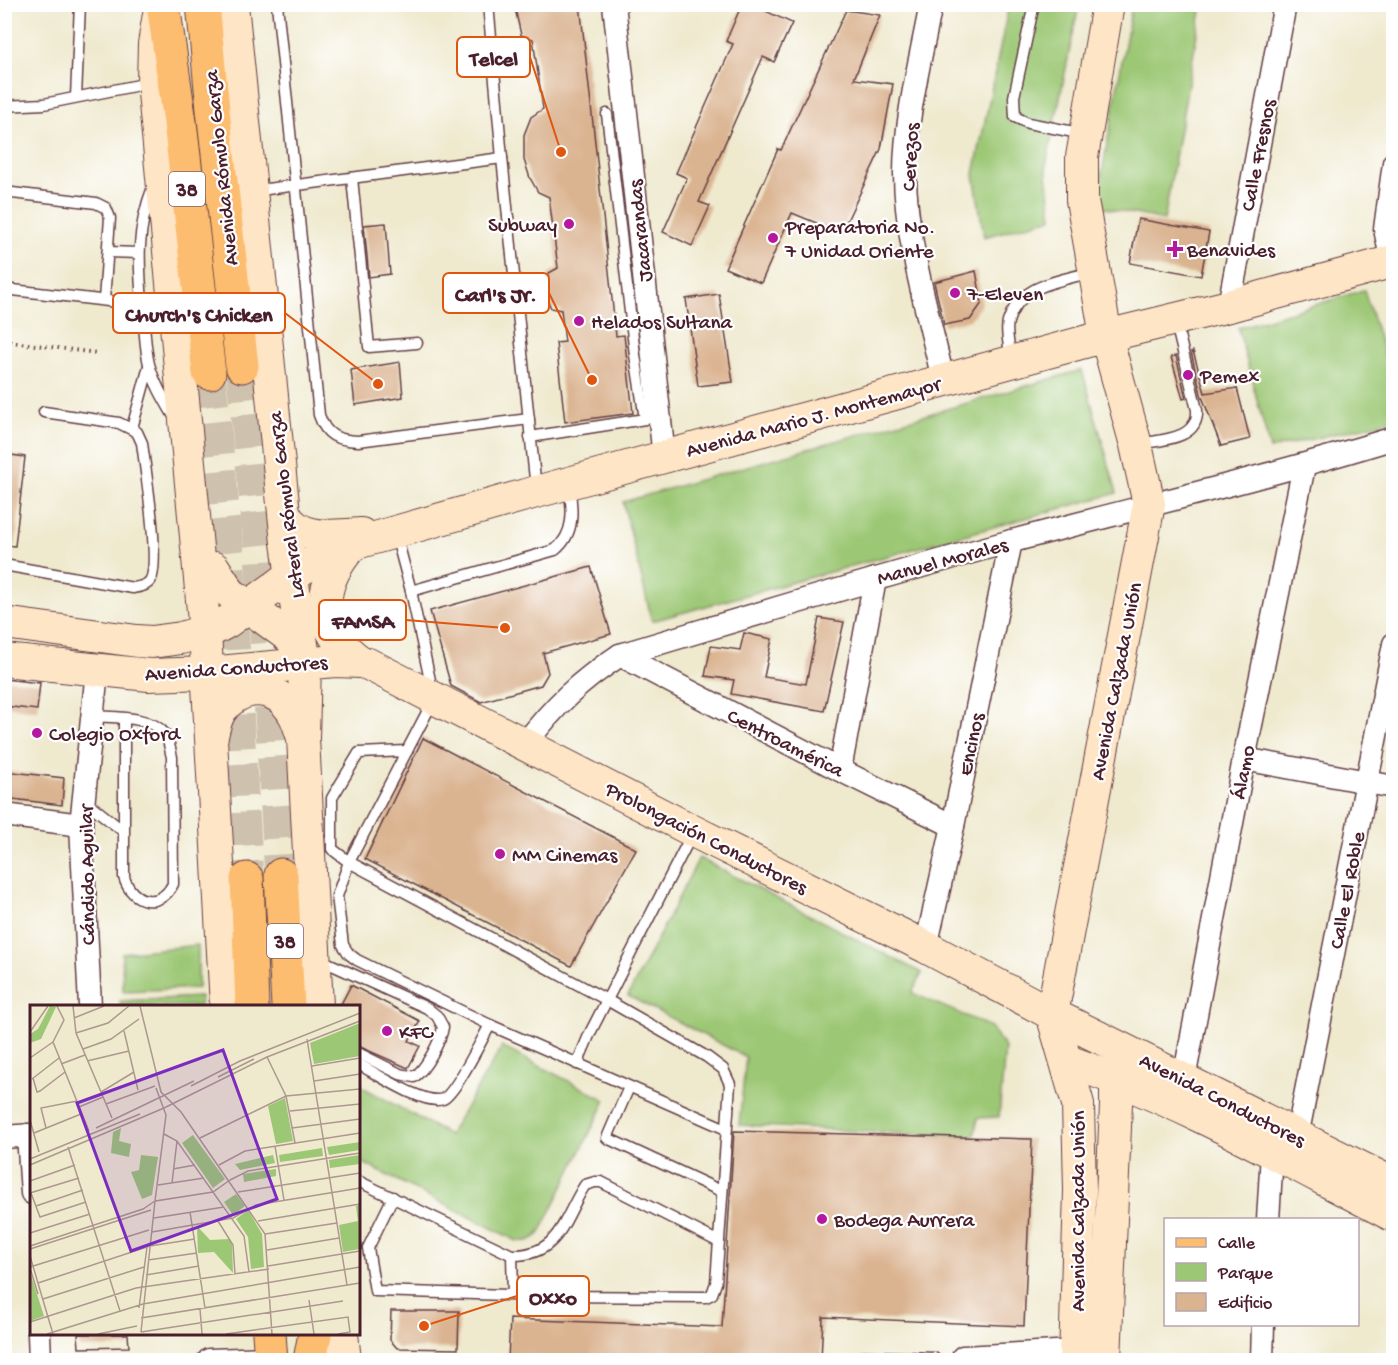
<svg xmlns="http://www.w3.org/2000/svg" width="1398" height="1365" viewBox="0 0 1398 1365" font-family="'Gochi Hand',sans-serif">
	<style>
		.green { fill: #9cc875; stroke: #737450; stroke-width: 1.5 }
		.building { fill: #dab390 }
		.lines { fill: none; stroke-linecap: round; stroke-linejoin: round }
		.primary-tunnel { stroke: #cec1ad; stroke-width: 33; stroke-dasharray: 33 16; stroke-linecap: butt }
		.lane-casing { stroke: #633d43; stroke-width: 13 }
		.street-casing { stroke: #633d43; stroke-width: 25 }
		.secondary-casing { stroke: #633d43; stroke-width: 34 }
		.primary-casing { stroke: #633d43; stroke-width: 35 }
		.path { stroke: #633d43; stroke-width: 4; stroke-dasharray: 1.5 4.5; stroke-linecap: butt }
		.lane { stroke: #fff; stroke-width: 10 }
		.street { stroke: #fff; stroke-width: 22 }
		.secondary { stroke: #fee5c5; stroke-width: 32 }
		.primary { stroke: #fcbd6f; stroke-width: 33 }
		.poi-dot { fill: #b5179e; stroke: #fff; stroke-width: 2 }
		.labels { text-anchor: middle; stroke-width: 4.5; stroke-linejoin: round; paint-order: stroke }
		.shield { fill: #fff; stroke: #80626b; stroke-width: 1.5 }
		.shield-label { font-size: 20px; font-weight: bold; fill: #4a1f2b }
		.street-label { font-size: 21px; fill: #4a1f2b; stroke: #fff }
		.poi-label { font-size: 21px; fill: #4a1f2b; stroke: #fff; text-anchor: start }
		.inset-road { fill: none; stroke: #ad988d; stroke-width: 1.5 }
		.view { fill: #7b2cbf; fill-opacity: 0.15; stroke: #7b2cbf; stroke-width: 3 }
		.inset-edge { fill: none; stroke: #4a1f2b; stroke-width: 3 }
		.leader { fill: none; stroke: #e0560e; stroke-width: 2 }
		.callout-dot { fill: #e0560e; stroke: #fff; stroke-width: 2 }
		.callout { fill: #fff; stroke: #e0560e; stroke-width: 2 }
		.callout-label { font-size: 22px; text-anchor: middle; font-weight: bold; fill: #4a1f2b }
	</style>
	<rect width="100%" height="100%" fill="#fff"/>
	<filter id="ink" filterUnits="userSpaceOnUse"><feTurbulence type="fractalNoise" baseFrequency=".0167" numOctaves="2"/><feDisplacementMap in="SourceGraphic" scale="12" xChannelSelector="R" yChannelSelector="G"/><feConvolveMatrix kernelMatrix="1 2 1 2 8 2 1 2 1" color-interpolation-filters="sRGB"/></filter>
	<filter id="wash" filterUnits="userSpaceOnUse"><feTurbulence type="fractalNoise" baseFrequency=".008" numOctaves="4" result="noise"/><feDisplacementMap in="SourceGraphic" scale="24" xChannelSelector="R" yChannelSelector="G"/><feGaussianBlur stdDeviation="1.35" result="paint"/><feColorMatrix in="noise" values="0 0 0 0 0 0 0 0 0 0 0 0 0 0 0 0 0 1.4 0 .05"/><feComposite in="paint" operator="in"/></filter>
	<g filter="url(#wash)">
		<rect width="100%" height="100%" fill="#efe9ce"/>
		<g class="green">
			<path d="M1009,5H1079L1046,165L1052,218L984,237L974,174Z"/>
			<path d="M1132,5H1202L1164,220L1096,206Z"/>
			<path d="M1364,290L1393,382V420L1270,449L1238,328Z"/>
			<path d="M1082,370L1117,493L652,621L623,502Z"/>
			<path d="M699,858L922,973L912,993L991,1027L1005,1048L999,1117L978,1118L974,1137L739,1125L746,1057L628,996Z"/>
			<path d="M198,945V988L123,991L122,953Z"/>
			<path d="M200,997V1006H121L120,1001Z"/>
			<path d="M502,1047L606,1100L540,1233C533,1240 528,1242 517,1241L359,1161V1085L449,1135Z"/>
		</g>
		<g id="blocks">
			<g class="building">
				<path d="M514,4H580L616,336L624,335L633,413L565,422L556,343L565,342L561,310L551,308L546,297V285L549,273L558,268L549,197L538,192L530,178L524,160V135L531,117L543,109L533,39L521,35Z"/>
				<path d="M742,4H750L792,23L774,62L763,57L699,202L710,206L692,246L663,232L687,178L676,173L733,44L726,41Z"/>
				<path d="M846,10L880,15L854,79L893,84L881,149L841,233L792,213L761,283L725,268L778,149L781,150Z"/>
				<path d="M1138,219L1209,232L1201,276L1130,263Z"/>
				<path d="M386,223L390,274L369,277L364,225Z"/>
				<path d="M976,271L982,303L970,320L944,325L934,282Z"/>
				<path d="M719,294L733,382L698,386L686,299Z"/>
				<path d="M1193,351L1205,393L1237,388L1250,439L1221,446L1201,394L1191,352Z"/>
				<path d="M1176,356L1186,398L1183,399L1171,357Z"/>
				<path d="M400,362L403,397L355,405L351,370Z"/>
				<path d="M4,454L25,457L15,546L4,545Z"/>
				<path d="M591,567L611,634L543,653L548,673L541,685L481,702L451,686L430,611Z"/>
				<path d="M819,618L844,622L824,711L731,694L734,680L705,676L711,646L740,650L744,633L772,639L764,677L806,684Z"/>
				<path d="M4,679L40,683L37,710L4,706Z"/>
				<path d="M423,738L636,849L571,966L365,859Z"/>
				<path d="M4,771L64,778L62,805L4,798Z"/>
				<path d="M351,985L420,1021L409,1041L420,1046L408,1068L358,1046V1006H340Z"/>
				<path d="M734,1131L1032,1139L1024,1326L823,1317L821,1360H508L510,1319L722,1327Z"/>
				<path d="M391,1311H459L458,1349L397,1348L390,1340Z"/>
				<path d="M78,1334H128L129,1347L79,1348Z"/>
			</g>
		</g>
	</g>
	<g filter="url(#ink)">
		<use href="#blocks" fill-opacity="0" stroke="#633d43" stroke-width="1.5"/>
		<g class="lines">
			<g class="primary-tunnel">
				<path d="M242,366L261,552L281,875"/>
				<path d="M209,373L228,556L247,879"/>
			</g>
			<g class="lane-casing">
				<g id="lane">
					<path d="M277,4L319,415C326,436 337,440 358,441L529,419"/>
					<path d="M488,4L502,158L536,489"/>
					<path d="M1034,4L1014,97L1015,117L1028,123L1084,134"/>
					<path d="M76,97L80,4"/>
					<path d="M4,106L44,104L149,83"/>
					<path d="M352,178L369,347L417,343"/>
					<path d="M153,187C135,233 139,266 143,314C145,331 145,348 149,364C154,383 165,401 175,418"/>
					<path d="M252,191L502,158"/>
					<path d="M4,192L96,203L106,208L110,218L104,300"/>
					<path d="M108,252L139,253"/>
					<path d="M4,289L117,302L142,303"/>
					<path d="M1011,359C1010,349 1005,332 1008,322C1019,284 1058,282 1091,272"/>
					<path d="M132,428L149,366"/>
					<path d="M530,437L645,419L635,355L607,114"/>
					<path d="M1138,444C1160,440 1199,440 1197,410L1176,323"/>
					<path d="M4,565L133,588C139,587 146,586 150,581C161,565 145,467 142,443L137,432L119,423L44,412"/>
					<path d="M411,591L555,550C575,534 573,510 569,487"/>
					<path d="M92,716C114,718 150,715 165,734C169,740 170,750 172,757L173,884C160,910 131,903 124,877V719"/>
					<path d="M84,800L123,831"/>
					<path d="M319,959L427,1008L437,1016L443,1027C441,1041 425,1070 414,1077L400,1074L358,1053"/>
					<path d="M490,1025L726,1129"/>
					<path d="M358,1064C376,1073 424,1106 443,1099C455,1094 482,1039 490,1025L357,960L349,954L343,945L337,896L349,862L332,849V798L359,753L407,751"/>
					<path d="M577,1064L590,1033L692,834"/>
					<path d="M629,1087L607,1138L721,1191"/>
					<path d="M358,1181L512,1255C560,1256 564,1217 585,1185L595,1182H601L719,1242"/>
					<path d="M393,1197L368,1248L375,1291L546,1296L706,1297L712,1294L716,1283L730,1084L723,1069L707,1057L607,1000L349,862L434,699L411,591L396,535"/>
					<path d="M512,1255L513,1295"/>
					<path d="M854,1360L864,1356L934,1358"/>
				</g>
			</g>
			<g class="street-casing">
				<g id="street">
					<path d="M614,4L664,457"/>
					<path d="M931,4C921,58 905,118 905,173C905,239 929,315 943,380"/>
					<path d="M1394,163L1385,229L1394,272"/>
					<path d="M1229,306L1285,4"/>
					<path d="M620,655L840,770L953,826"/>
					<path d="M525,744C555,705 579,682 620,655C751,616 881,576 1012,541C1140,507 1268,477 1394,438"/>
					<path d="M1244,759L1394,787"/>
					<path d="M840,770L875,579"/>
					<path d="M4,815L81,825"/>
					<path d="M926,947L953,826L1011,541"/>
					<path d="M90,1006L81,825L97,671"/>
					<path d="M1184,1079L1244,759L1304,466"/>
					<path d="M28,1135L32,1193"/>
					<path d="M4,1137L32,1135"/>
					<path d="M1297,1137L1394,644"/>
					<path d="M1268,1220L1272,1153"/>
					<path d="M39,1334L40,1360"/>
					<path d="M963,1357L1075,1351"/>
					<path d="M209,1360L271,1358"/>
					<path d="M1262,1360L1263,1324"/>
				</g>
			</g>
			<g class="secondary-casing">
				<g id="secondary">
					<path d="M232,4L287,543L305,664L303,738L317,1006"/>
					<path d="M159,14L154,44L153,82L205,632L226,1006"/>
					<path d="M284,512C296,542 335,536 361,534"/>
					<path d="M353,544C317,585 313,628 361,662"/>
					<path d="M214,568L230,593L292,639L303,660"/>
					<path d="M4,623L137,641L152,642L181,638L216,628L227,622L292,575L322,557L353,544L536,492L1106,336L1229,306L1394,261"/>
					<path d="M4,660L149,675L208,673L335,661L361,662L368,664L693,831L926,947L1052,1014L1394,1184"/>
					<path d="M212,736C214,726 216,717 222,709C237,689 265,683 284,701C294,710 298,722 302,735"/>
					<path d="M1067,1061C1181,1100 1287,1161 1394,1216"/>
					<path d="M342,1334L345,1360"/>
					<path d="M1075,1360L1080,1190L1078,1104L1052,1014L1149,504L1136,445L1106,336L1082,200V157L1108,4"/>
					<path d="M1105,1360L1116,1104V1077"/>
				</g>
			</g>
			<g class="primary-casing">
				<g id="primary">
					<path d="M163,4L180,122L209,373"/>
					<path d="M203,4L213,110L242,366"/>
					<path d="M281,875L288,1006"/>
					<path d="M247,879L252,1006"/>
					<path d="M269,1334L271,1360"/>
					<path d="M310,1360L315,1334"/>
				</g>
			</g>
			<path class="path" d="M4,341L97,353"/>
			<use href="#lane" class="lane"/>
			<use href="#street" class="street"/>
			<use href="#secondary" class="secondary"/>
			<use href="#primary" class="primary"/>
		</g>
	</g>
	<g class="poi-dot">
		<circle cx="569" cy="224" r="6"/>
		<circle cx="773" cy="238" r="6"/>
		<path d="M1172 240h6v6h6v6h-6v6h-6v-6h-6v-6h6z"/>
		<circle cx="955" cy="293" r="6"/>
		<circle cx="579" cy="321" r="6"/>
		<circle cx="1188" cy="375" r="6"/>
		<circle cx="37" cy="733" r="6"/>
		<circle cx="500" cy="854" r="6"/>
		<circle cx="387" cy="1031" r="6"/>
		<circle cx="822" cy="1219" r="6"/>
	</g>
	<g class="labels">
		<g class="shield">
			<rect x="169" y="172" width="36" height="34" rx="4.5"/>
			<rect x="267" y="924" width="36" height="34" rx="4.5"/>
		</g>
		<g class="shield-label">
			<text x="187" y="196">38</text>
			<text x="285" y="948">38</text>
		</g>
		<g class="street-label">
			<text transform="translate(1257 155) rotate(-79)" y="7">Calle Fresnos</text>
			<text transform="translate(909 157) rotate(-87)" y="7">Cerezos</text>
			<text transform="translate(220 168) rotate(-96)" y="7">Avenida Rómulo Garza</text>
			<text transform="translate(639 231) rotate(-96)" y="7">Jacarandas</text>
			<text transform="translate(813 416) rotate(-15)" y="7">Avenida Mario J. Montemayor</text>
			<text transform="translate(285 505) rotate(-97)" y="7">Lateral Rómulo Garza</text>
			<text transform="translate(942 560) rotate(-15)" y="7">Manuel Morales</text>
			<text transform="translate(236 667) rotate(-4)" y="7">Avenida Conductores</text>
			<text transform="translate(1115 681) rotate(-79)" y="7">Avenida Calzada Unión</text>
			<text transform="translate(786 742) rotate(27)" y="7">Centroamérica</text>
			<text transform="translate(970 744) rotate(-78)" y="7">Encinos</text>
			<text transform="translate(1242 772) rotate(-79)" y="7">Álamo</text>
			<text transform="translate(707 837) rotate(27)" y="7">Prolongación Conductores</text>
			<text transform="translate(86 875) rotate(-91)" y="7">Cándido Aguilar</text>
			<text transform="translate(1346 890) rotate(-79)" y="7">Calle El Roble</text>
			<text transform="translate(1223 1099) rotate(27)" y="7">Avenida Conductores</text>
			<text transform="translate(1077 1211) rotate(-90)" y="7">Avenida Calzada Unión</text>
		</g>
		<g class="poi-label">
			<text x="557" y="231" text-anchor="end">Subway</text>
			<text x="785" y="233">Preparatoria No.<tspan x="785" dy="24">7 Unidad Oriente</tspan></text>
			<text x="1187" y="256">Benavides</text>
			<text x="967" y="300">7-Eleven</text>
			<text x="591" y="328">Helados Sultana</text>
			<text x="1200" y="382">Pemex</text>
			<text x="49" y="740">Colegio Oxford</text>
			<text x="512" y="861">MM Cinemas</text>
			<text x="399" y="1038">KFC</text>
			<text x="834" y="1226">Bodega Aurrera</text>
		</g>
	</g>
	<g transform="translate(30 1005)">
		<rect width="330" height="330" fill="#efe9ce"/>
		<path d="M20,1L26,2L11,34L0,38V29L8,24ZM330,18V51L284,59L280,38ZM255,93L263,136L246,139L238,101ZM91,123L89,136L101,139L99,152L81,148L83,127ZM163,130L195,174L183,183L152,138ZM330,137V145L299,150L297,142ZM292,143L293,151L250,157L249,150ZM111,150L128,152L122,190L112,194L101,167L109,165ZM243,150L245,158L210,165L205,159ZM330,150V159L300,163L299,155ZM246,164V171L214,177L213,169ZM206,189L215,201L203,210L194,197ZM330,200V244L313,247L309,220L328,216L326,201ZM218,205L232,229L234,262L221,264L218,232L206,214ZM167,221L180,235L199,234L202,238L203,268L184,247L168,248ZM0,267L14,311L0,316Z" fill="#9cc875"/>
		<path class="inset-road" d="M27,1L34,15L23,37L59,126M43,1L46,28L82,113M110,1L131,87L151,107L235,229L242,329M44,13L74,1M94,26L108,85M0,27L18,1M46,28L78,18L99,1M277,34L317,280M53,44L81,34L109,14M237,52L256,91L265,138M0,53L23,37M57,56L99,46M31,59L55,50M282,61L330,53M188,72L224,54M3,73L7,87L10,86L35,67M2,74L29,53M284,76L330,69M161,81L210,56L330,8M126,83L136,110L125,196L183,187L200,175M71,87L104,67M76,99L125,81M49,102L73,92M260,106L330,99M0,115L9,147M16,123L11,103L47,96M66,123L164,76M262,123L330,114M4,128L51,109M134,129L147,136L214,231L219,267M170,133L256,91L330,84M245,141L254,195M38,142L90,306M0,154L110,109M0,160L134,103L237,52L330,16M189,160L215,146L330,128M143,164L165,160M200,175L218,166L330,148M0,176L45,160M142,178L147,136M128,180L174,173M208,187L330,168M0,188L49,173M1,188L10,212L56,197M6,201L53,185M160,207L175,303M124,213L194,202M188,216L203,240L205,269M228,216L330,199M122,227L203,213L226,200L330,183M0,228L60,209M235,229L307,218M0,241L113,204L125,196M0,244L121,205M237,245L309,233M0,251L23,329M118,255L167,248M238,261L330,246M0,262L119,225M0,263L8,289M116,270L169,261M8,278L120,241L165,234M13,294L114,262M279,295L284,329M109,303L117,242M170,304L172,329M111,313L330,278M0,317L106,283L239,264M111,327L313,296M111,327L125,196M17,329L113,299L330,262M68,329L107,321M196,329L318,312L320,327L308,329"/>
		<path class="view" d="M193,45L247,194L101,246L47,98Z"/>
		<rect width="330" height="330" class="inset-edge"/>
	</g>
	<path class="leader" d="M561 152L530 57M592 380L549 293M378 384L285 313M505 628L406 620M424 1326L517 1296"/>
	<g class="callout-dot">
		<circle cx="561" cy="152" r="6"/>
		<circle cx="592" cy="380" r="6"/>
		<circle cx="378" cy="384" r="6"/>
		<circle cx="505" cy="628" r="6"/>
		<circle cx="424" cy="1326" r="6"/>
	</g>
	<g class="callout">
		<rect x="457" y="37" width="73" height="40" rx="6"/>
		<rect x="443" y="273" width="106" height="40" rx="6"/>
		<rect x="113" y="293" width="172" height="40" rx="6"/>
		<rect x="319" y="600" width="87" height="40" rx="6"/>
		<rect x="517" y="1276" width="72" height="40" rx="6"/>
	</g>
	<g class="callout-label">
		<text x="494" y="65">Telcel</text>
		<text x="496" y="301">Carl's Jr.</text>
		<text x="199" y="321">Church's Chicken</text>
		<text x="363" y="628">FAMSA</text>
		<text x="553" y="1304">Oxxo</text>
	</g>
	<rect width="1398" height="1365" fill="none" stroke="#fff" stroke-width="24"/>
	<rect x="1164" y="1218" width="195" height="108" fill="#ffffff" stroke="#b7a5aa" stroke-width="1.5"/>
	<rect x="1176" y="1238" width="30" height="9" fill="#fcbd6f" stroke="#b7a5aa" stroke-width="1.5"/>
	<text x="1218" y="1248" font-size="18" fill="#4a1f2b">Calle</text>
	<rect x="1176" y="1263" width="30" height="18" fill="#9cc875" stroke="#b7a5aa" stroke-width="1.5"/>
	<text x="1218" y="1278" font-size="18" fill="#4a1f2b">Parque</text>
	<rect x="1176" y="1293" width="30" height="18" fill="#dab390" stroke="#b7a5aa" stroke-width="1.5"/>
	<text x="1218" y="1308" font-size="18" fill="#4a1f2b">Edificio</text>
</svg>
